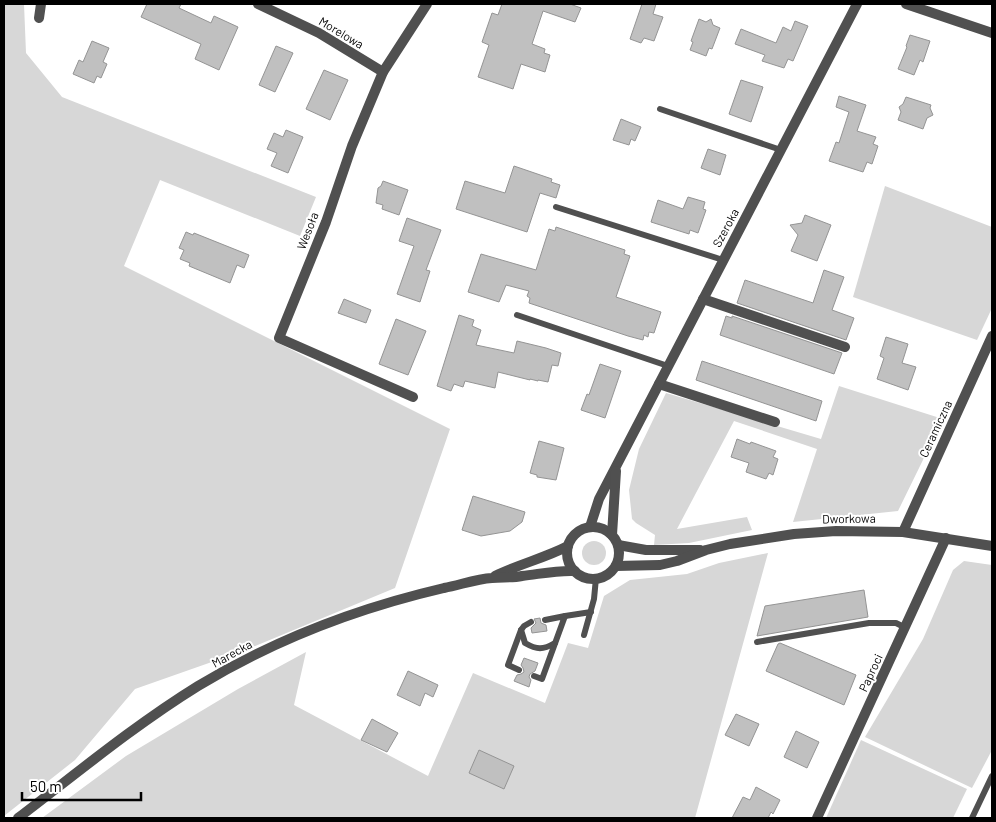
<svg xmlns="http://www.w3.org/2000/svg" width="996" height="822" viewBox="0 0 996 822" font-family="Barlow,sans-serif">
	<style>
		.green { fill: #d7d7d7 }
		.building { fill: #c0c0c0; stroke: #949494 }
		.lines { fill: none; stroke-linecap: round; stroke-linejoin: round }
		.service { stroke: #505050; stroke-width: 6 }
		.minor { stroke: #505050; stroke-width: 10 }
		.tertiary { stroke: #505050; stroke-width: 10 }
		.labels { text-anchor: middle; stroke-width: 4; stroke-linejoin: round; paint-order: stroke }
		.street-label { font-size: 12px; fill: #000; stroke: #fff }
	</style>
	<rect width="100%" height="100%" fill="#fff"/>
	<g class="green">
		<path d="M4,4H24L26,53L62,97L316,197L300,236L160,180L124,266L450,429L395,588L243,651L135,689L75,760L4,816Z"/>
		<path d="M885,186L992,227V308L977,340L853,297Z"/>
		<path d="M839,386L943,419L898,511L793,522L817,449L734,421L677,529L747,517L752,530L689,543L654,545L655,535L636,523L632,519L629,490L639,449L666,393L821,439Z"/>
		<circle cx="594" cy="553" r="12"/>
		<path d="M768,553L695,818H42L126,756L238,689L306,652L294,705L428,776L473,673L545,703L568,643L588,648L604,596L630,580L687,574L719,563Z"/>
		<path d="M964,561L992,565V750L972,788L865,737L923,639L953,570Z"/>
		<path d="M861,740L967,789L953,818H826Z"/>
	</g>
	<g class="building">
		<path d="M147,4H181L179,8L211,23L214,16L238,27L219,70L195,59L201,44L141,17Z"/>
		<path d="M502,4H570L581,8L575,22L543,11L532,44L545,49L544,53L550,55L545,72L521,64L513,89L478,77L489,45L482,42L492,13L498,15Z"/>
		<path d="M642,4H656L653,14L663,17L654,41L644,38L641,43L630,39Z"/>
		<path d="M699,19L706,22L711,19L713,25L720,28L712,49L709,48L706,56L690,50L693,42L691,41Z"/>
		<path d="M795,21L808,26L793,61L788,59L784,68L762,61L765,55L735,44L741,29L776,43L783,27L791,31Z"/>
		<path d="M910,35L930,41L923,62L920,60L914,75L898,69L907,47L906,46Z"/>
		<path d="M92,41L109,48L103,62L107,64L101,78L97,76L94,83L73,74L79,60L83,62Z"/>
		<path d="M276,46L293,53L275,92L259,85Z"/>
		<path d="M324,70L348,80L330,120L306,109Z"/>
		<path d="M741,80L763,87L751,122L729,114Z"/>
		<path d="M839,96L866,105L857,131L876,137L873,144L878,146L872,164L867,162L863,172L829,161L836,142L839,143L849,112L836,107Z"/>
		<path d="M906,97L931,105L930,108L933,115L927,118L923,129L898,120L901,112L899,107L903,104Z"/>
		<path d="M621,119L641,127L635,141L631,139L629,145L613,140Z"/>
		<path d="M286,130L303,137L288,173L271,166L277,153L267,149L274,133L283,137Z"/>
		<path d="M708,149L726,155L720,175L701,168Z"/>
		<path d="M514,166L552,179L551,182L560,185L556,198L540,193L527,232L456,209L465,181L505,193Z"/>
		<path d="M383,181L408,190L399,215L382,209L383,205L376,203L378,188L381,186Z"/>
		<path d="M688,197L705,202L703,209L706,210L698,233L690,230L689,234L651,222L658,200L683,209Z"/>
		<path d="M805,215L831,225L817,261L791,251L798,235L790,225L802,223Z"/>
		<path d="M407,218L441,230L426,270L430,271L420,302L397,294L414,246L399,241Z"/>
		<path d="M556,227L625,250L624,254L630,256L616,297L661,312L654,333L649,332L648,337L644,335L643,340L628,336L529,303L530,298L527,296L529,291L506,285L499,302L468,292L481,254L536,270L549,229L555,231Z"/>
		<path d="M186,232L193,235L194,233L249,255L244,268L237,265L230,283L189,266L190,263L180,259L184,250L179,248Z"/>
		<path d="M824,270L844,277L832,310L854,318L846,340L737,303L745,280L813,303Z"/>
		<path d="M344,299L371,310L366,323L338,313Z"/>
		<path d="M459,315L474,320L472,326L481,330L476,345L514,353L517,341L546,348L561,353L558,366L552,365L548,382L538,380V381L530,379V380L498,372L495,388L465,381L463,387L454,384L451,391L437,386Z"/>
		<path d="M726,316L732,318V316L842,353L834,374L720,335Z"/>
		<path d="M396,319L426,331L408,375L379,364Z"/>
		<path d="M886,337L908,344L902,363L916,367L908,390L877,379L884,358L880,356Z"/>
		<path d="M702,361L822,401L816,421L696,380Z"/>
		<path d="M600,364L621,371L605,418L581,410L587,394L589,395Z"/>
		<path d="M737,439L750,444L751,442L776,451L773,457L778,459L773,475L769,473L766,479L746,472L749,463L731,457Z"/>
		<path d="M539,441L564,448L556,480L537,477V475L530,473Z"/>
		<path d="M473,496L525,512L522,522L510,531L481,536L462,530Z"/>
		<path d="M864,590L868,617L757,636L765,606Z"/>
		<path d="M540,618L541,623L546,625L547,631L532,633L531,628L536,623L534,619Z"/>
		<path d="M780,643L856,675L844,705L766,671L778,644Z"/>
		<path d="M524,658L538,663L535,671L530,674L529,677L531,680L529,687L514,681L517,675L521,674L524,672L523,668L521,665Z"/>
		<path d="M408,671L438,685L433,697L425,693L420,706L397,695Z"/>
		<path d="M736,714L759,724L749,746L725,735Z"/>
		<path d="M372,719L398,733L387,752L361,740Z"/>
		<path d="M796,731L819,742L807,768L784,757Z"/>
		<path d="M479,750L514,766L504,789L469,773Z"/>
		<path d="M756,787L780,800L773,814L771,812L768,818H732L743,797L750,800Z"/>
	</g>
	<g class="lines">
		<g class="service">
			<path d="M660,109L781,150"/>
			<path d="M556,207L723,260"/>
			<path d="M517,315L668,366"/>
			<path d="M565,616L591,612"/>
			<path d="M521,630L525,643C537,650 543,650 555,643"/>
			<path d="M584,635L594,599L596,578"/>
			<path d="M757,642L869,623H896L906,628"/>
			<path d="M519,670L508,665L521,630L524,626L531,622"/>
			<path d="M534,676L542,679L565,616L545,620"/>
			<path d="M972,818L992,776"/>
		</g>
		<g class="minor">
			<path d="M258,4L319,33L383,72"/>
			<path d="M906,4L992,33"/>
			<path d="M39,18L41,4"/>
			<path d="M703,299L845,347"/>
			<path d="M659,384L775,422"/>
			<path d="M413,397L279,338L326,222L352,146L383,72L427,4"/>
			<path d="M903,532L992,336"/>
			<path d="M817,818L946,538"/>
		</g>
		<g class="tertiary">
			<path d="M590,527L599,499L857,4"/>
			<circle cx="593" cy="553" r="26"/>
			<path d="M612,535L616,471"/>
			<path d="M618,545L646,550H700"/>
			<path d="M616,566L660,565L677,561L706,550L730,544L794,534L836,531L903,532L992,546"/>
			<path d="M495,576C519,564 545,558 568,546"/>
			<path d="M18,818C77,773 135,725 198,686C274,640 358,608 444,588C460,585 476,579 492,578C502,577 512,578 522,576C540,574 557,570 575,571"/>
		</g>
	</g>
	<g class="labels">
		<g class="street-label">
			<text transform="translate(341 33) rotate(31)" y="4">Morelowa</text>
			<text transform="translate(726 228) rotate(-62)" y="4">Szeroka</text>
			<text transform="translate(308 231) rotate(-69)" y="4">Wesoła</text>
			<text transform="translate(936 429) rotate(-65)" y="4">Ceramiczna</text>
			<text transform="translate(849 519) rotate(-1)" y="4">Dworkowa</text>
			<text transform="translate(232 654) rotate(-29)" y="4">Marecka</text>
			<text transform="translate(871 673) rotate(-65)" y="4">Paproci</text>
		</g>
	</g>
	<rect width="996" height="822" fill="none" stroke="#000000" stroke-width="10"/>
	<path d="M22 792v8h119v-8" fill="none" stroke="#000000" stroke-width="2.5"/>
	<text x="30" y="792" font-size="15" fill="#000000" stroke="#ffffff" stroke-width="4" paint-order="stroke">50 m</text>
</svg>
